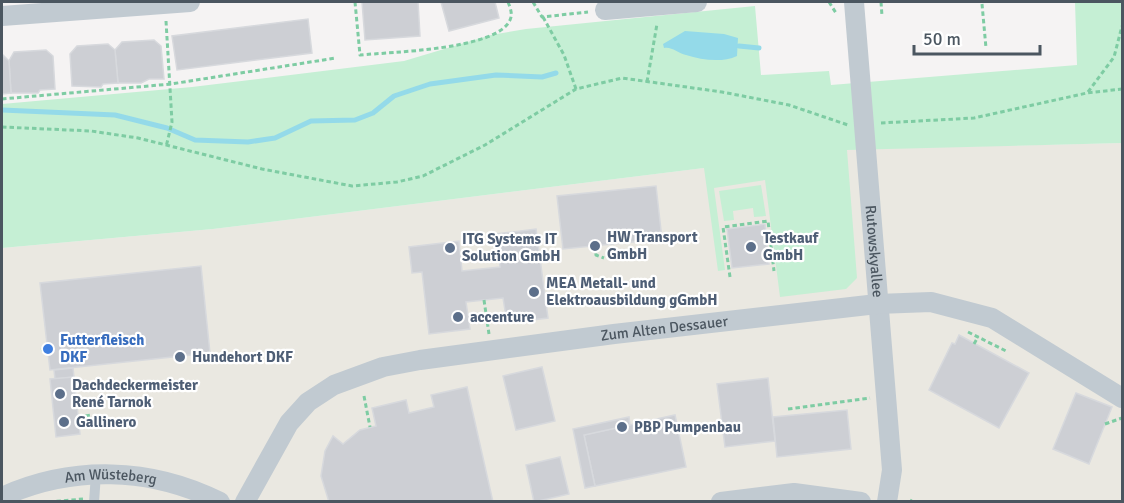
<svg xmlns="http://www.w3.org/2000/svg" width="1124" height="503" viewBox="0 0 1124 503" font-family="Signika,sans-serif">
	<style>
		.commercial { fill: #eae8e1 }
		.green { fill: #c5efd4 }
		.water { fill: #94dae9 }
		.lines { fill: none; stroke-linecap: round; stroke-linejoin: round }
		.stream { stroke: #94dae9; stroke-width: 5 }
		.building { fill: #cdcfd4; stroke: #d7d9dd; stroke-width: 1.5 }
		.path { stroke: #7ecca3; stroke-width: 3; stroke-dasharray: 4.5 3; stroke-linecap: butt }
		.service { stroke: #c1cad1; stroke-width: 10 }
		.minor { stroke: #c1cad1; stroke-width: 20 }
		.service-dot { fill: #5c6f8a; stroke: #fff; stroke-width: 2 }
		.shop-dot { fill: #3f7fe0; stroke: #fff; stroke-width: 2 }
		.labels { text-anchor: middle; stroke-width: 4.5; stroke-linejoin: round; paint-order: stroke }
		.service-label { font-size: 15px; font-weight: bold; fill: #4e5e75; stroke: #fff; text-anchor: start }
		.street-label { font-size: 15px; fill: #4b5660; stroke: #fff }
		.shop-label { font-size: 15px; font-weight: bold; fill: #366cbe; stroke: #fff; text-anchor: start }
	</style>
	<rect width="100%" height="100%" fill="#f5f3f3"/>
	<path class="commercial" d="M1122,143V501L2,502V248L213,229L856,149Z"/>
	<g class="green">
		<path d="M1075,2H1122V143L847,150L857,278L846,289L780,297L765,180L714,188L725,270L718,271L704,168L213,229L2,248V104L192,87L404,61L491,35L526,29L755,6L761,75L829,71L831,85L1077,65Z"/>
		<path d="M761,185L766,216L754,217L753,208L733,211L734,220L724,221L719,191Z"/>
	</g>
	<path class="water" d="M685,31L724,34L738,38L737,56C722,63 702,60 686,55C678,53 671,46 664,48L663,44Z"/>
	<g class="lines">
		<g class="stream">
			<path d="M739,46L759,48"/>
			<path d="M2,110L115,115L167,128L195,140L248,142L275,138L311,121L355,120L373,113L394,96L430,84L496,75L542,77L556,73"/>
		</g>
	</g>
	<g class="building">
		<path d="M362,2H418L420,36L365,40Z"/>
		<path d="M441,2H495L499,18L449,31Z"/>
		<path d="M308,19L312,53L177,70L172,36Z"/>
		<path d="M154,40L161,46L164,79H149L141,83H118L115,50L122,42Z"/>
		<path d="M108,44L115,50L118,83L103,84L101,87L72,86L70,54L77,46Z"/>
		<path d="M46,50L53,56L55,89L40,90L38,93H11L9,61L14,52Z"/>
		<path d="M2,54L9,61L11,93L2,94Z"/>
		<path d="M656,186L662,239L563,249L557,196Z"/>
		<path d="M765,224L769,264L732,268L727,229Z"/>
		<path d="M536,229L548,318L507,323L503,298L466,302L470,329L429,334L422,272L412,273L409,247L459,241L462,271L500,267L496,234Z"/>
		<path d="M201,266L210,353L50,370L40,283Z"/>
		<path d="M959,335L1029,373L999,428L929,390L952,343L955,344Z"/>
		<path d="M542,367L555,421L516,430L503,376Z"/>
		<path d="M73,368L74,377L55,379L54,370Z"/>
		<path d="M74,377L80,434L56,437L50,379Z"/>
		<path d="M768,378L775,441L725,447L717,384Z"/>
		<path d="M467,387L493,502H329L321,476L325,451L333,436L343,444L360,430L376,426L372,408L406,400L409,413L434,407L431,395Z"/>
		<path d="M1076,393L1112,407L1089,464L1053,449Z"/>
		<path d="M847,410L851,449L777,457L773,417Z"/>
		<path d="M675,415L686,467L595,486L584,435Z"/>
		<path d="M629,417L630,425L584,435L595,486L585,488L573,429Z"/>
		<path d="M560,457L569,494L534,502L526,465Z"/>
	</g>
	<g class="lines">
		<g class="path">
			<path d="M355,2L360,55C390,52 497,50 510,20C513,14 510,7 508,2"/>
			<path d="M533,2L542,17L588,12"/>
			<path d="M829,2L836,13"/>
			<path d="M881,2L882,16"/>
			<path d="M982,4L986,48"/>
			<path d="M543,17L564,55L576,89"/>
			<path d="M166,21L172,122L166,147"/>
			<path d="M647,82L657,24"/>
			<path d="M1088,92L1114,57L1122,26"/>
			<path d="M2,99L171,84L336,58"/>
			<path d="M881,123L974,118L1087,93L1122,89"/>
			<path d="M2,127L91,131L138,138L262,169L352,186L397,182L423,176L485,145L576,89L622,78L722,92L789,105L848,125"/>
			<path d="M595,246L596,255L604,258"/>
			<path d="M730,277L723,227L768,221L774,271"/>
			<path d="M484,300L489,334"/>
			<path d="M968,332L1006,351"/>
			<path d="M974,344L978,337"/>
			<path d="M41,350L48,349"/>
			<path d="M364,396L370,427"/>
			<path d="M788,409L870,398"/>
			<path d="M78,417L92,415"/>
			<path d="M1105,424L1122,418"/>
			<path d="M910,500L913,502"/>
			<path d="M49,502L83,499"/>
		</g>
		<path class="service" d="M94,502L96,474"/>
		<g class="minor">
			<path id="s1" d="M854,2L892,470L887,502"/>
			<path d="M605,10L697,2"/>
			<path d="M2,16L190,2"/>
			<path id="s2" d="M2,497C72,465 151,467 220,502"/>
			<path id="s3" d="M245,502L289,423L308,402L334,385L383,367L420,360L614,334L877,304L931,302L992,318L1122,398"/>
			<path d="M721,502L794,493L861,502"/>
		</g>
	</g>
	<g class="service-dot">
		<circle cx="595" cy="246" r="6"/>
		<circle cx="751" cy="247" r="6"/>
		<circle cx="450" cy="248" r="6"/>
		<circle cx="534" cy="292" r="6"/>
		<circle cx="458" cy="317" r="6"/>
		<circle cx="180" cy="357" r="6"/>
		<circle cx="60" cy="394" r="6"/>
		<circle cx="64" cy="422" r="6"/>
		<circle cx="622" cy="427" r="6"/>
	</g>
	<circle class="shop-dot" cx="48" cy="349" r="6"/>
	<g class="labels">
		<g class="service-label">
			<text x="607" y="242">HW Transport<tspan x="607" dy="17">GmbH</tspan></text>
			<text x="763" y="243">Testkauf<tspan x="763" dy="17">GmbH</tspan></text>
			<text x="462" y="244">ITG Systems IT<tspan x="462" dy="17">Solution GmbH</tspan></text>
			<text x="546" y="288">MEA Metall- und<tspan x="546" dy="17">Elektroausbildung gGmbH</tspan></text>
			<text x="470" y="322">accenture</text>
			<text x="192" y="362">Hundehort DKF</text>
			<text x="72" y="390">Dachdeckermeister<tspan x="72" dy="17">René Tarnok</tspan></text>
			<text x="76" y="427">Gallinero</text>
			<text x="634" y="432">PBP Pumpenbau</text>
		</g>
		<g class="street-label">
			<text dy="5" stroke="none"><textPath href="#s1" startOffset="250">Rutowskyallee</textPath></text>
			<text dy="5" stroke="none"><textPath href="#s3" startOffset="486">Zum Alten Dessauer</textPath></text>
			<text dy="5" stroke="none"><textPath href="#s2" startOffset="112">Am Wüsteberg</textPath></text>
		</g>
		<g class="shop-label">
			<text x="60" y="345">Futterfleisch<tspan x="60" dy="17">DKF</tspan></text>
		</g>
	</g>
	<rect width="1124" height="503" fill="none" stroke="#4b5660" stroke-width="6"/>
	<path d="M914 45v9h126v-9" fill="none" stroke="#4b5660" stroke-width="3"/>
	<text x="923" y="45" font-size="18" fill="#4b5660" stroke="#ffffff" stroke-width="4.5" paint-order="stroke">50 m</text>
</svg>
